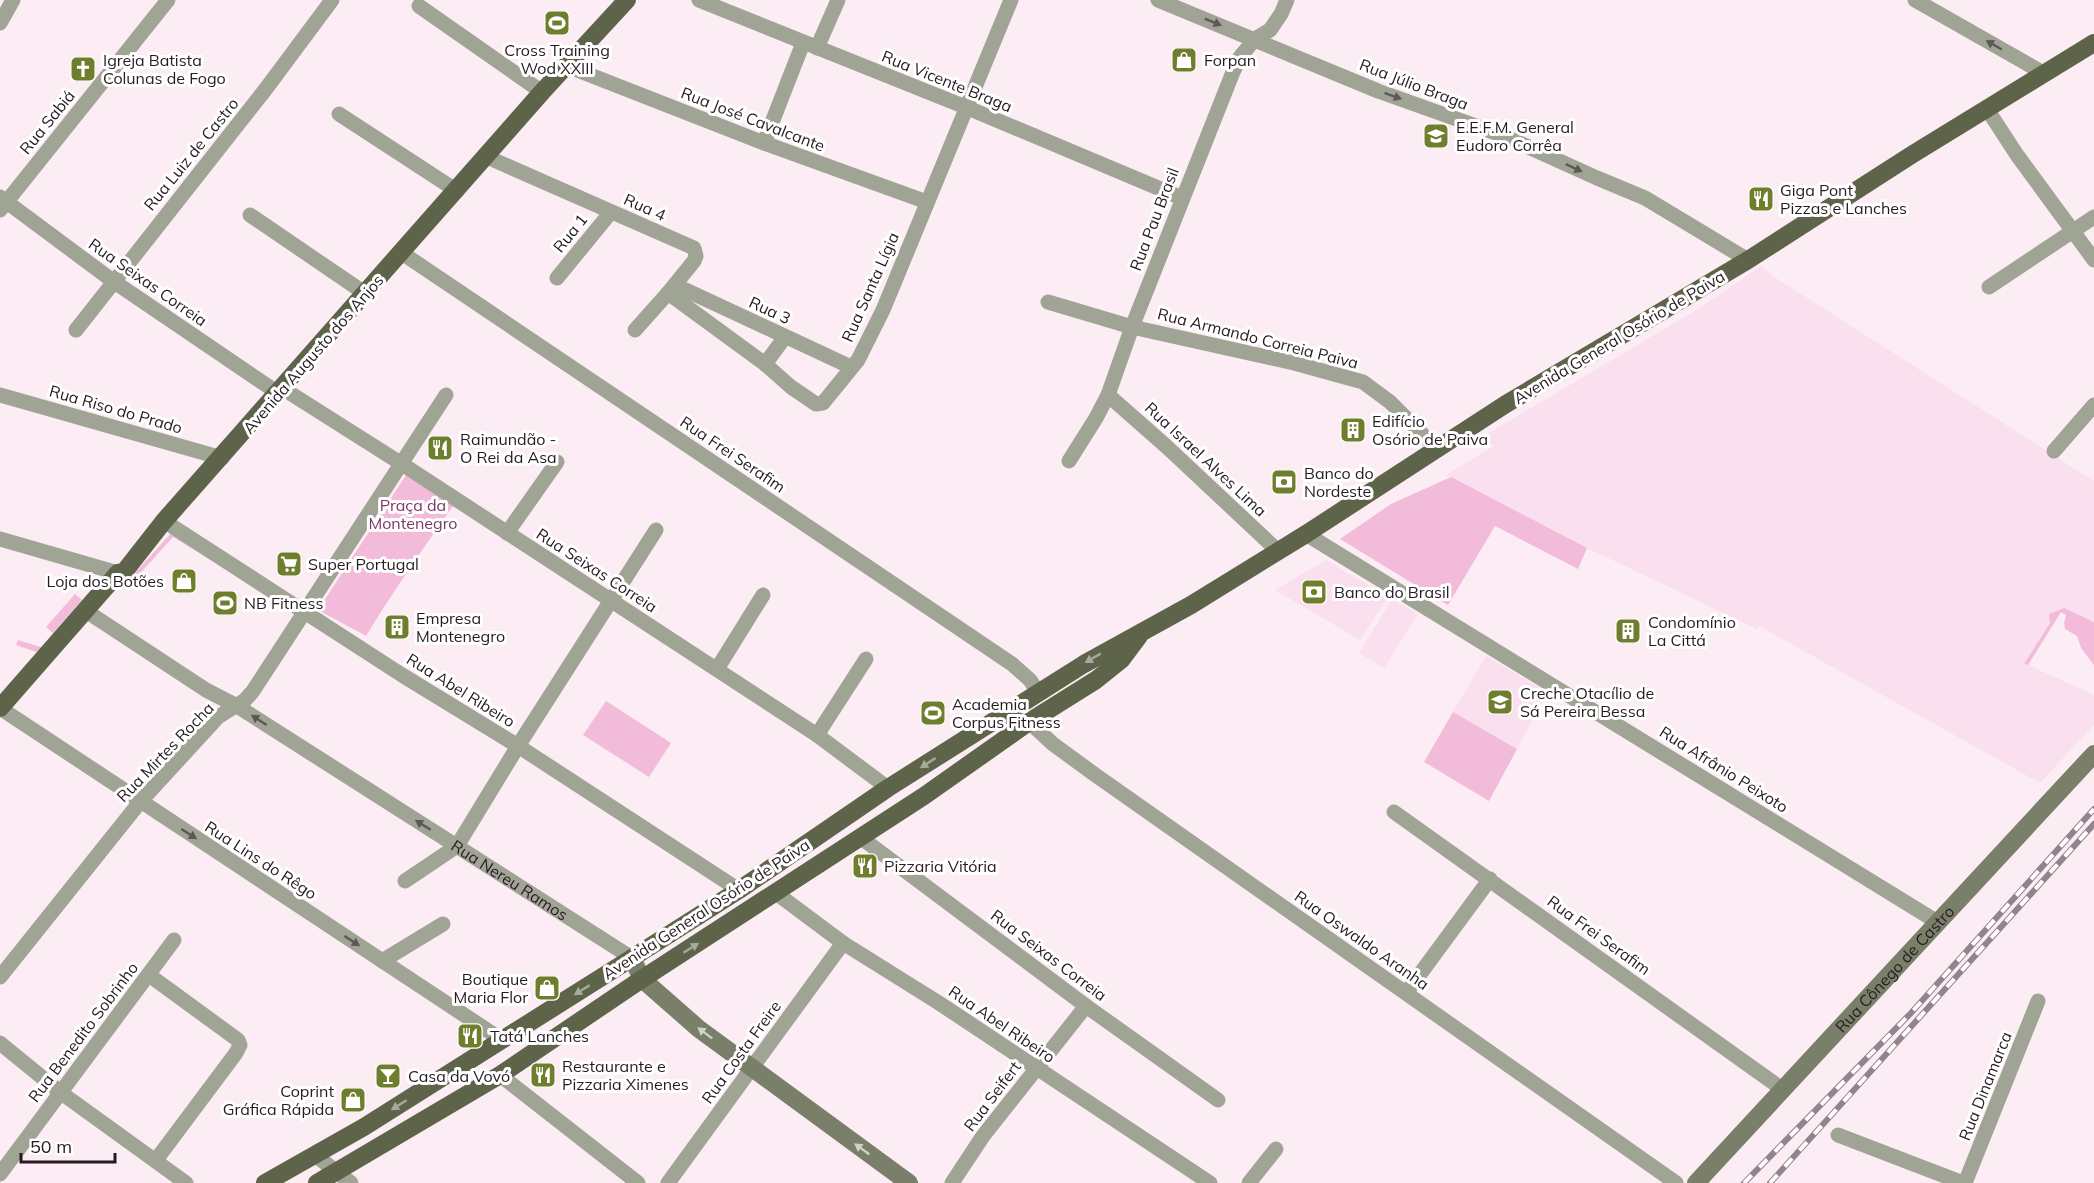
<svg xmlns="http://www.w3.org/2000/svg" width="2094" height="1183" viewBox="0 0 2094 1183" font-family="Mulish,sans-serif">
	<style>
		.built { fill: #fadfee }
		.green { fill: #f2bbda }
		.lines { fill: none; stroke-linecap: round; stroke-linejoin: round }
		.street { stroke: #a0a495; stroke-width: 15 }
		.secondary { stroke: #797f69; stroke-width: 18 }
		.primary { stroke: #5e644a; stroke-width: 18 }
		.rail-casing { stroke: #92848c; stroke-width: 6 }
		.rail { stroke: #fff; stroke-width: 4; stroke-dasharray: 11; stroke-linecap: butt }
		.oneway { fill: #5d5855 }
		.oneway2 { fill: #a6aa9b }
		.oneway3 { fill: #d0d2ca }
		.labels { text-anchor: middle; stroke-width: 6; stroke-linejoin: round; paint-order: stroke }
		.poi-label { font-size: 16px; fill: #271a21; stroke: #fff; text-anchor: start }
		.street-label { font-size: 16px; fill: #271a21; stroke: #fff }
		.park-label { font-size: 16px; fill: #7b3862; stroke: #fff }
	</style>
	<rect width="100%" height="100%" fill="#fcedf5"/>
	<g class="built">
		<path d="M1761,266L1776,278L2094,481V627L2061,612L2028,665L2094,695V725L2040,783L1759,626L1757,629L1587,548L1446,475L1494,446L1482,437L1698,309Z"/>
		<path d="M1326,560L1388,597L1360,640L1275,590Z"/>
		<path d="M1392,599L1418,614L1384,668L1359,653Z"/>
		<path d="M1486,656L1547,692L1517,749L1453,712Z"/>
	</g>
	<g class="green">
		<path d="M408,472L455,503C424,547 393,592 366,636L318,610Z"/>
		<path d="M1451,477L1587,548L1578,569L1495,526L1448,605L1340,539L1391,504Z"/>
		<path d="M173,531L216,563L173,537L126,589L123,586Z"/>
		<path d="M75,594L82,600L53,633L46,627Z"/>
		<path d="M2064,608L2094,622V665L2081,648L2077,636L2065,629L2064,623L2066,615L2061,612L2028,665L2024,664L2050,623L2049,614Z"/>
		<path d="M18,640L47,649L42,654L16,645Z"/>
		<path d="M606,701L671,743L649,777L583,735Z"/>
		<path d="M1453,712L1517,749L1489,801L1424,762Z"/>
	</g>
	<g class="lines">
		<g class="street">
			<path d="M699,0L968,108L1182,198"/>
			<path d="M1158,0L1378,91L1504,136L1597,178L1645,198L1748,260"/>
			<path d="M1915,0L2045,74"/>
			<path d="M419,6L542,92"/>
			<path d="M0,23L13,0"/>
			<path d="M817,48L838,0"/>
			<path d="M567,66L764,143L927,202"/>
			<path d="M1987,109L2017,155L2094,260"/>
			<path d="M339,114L457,191"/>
			<path d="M764,143L803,43"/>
			<path d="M487,157L694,248L696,256L694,261L668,293L635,330"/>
			<path d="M0,197L113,281L278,393"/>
			<path d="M0,210L168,0"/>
			<path d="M250,215L366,294"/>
			<path d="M402,253L1012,664L1030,680L1038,692"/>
			<path d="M557,278L611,212"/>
			<path d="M675,285L851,367"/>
			<path d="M1989,287L2094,217"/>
			<path d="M668,293L765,364L791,387L816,404L823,403L858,360L883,310L1011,0"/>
			<path d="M1048,302L1132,327L1294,363L1363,382L1390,402L1437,449"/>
			<path d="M76,330L265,90L332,0"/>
			<path d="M765,364L785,337"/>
			<path d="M282,388L402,464L817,735L888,788"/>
			<path d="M0,395L222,458"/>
			<path d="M1108,395L1167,447L1278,551"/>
			<path d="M2054,451L2094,405"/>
			<path d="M1069,461L1096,418L1108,395L1132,327L1233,72L1240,57L1255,39L1270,30L1281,14L1287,0"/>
			<path d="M164,521L402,675L518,746L739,890"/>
			<path d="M507,533L557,462"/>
			<path d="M1306,534L1939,923"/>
			<path d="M0,539L118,573"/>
			<path id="s1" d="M86,611L206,690L237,706L632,958"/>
			<path d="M717,669L763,595"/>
			<path d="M0,708L502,1040"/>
			<path d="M1029,722L1053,744L1094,774L1676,1183"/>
			<path d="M817,735L866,659"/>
			<path d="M1394,812L1782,1089"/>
			<path d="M860,837L1086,1006L1218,1100"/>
			<path d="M405,881L457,846L518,746L656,530"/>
			<path d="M776,893L843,943L939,1003L1210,1183"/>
			<path d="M382,961L443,924"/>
			<path d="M149,975L238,1040L240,1045L236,1053L156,1160"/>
			<path d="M0,977L140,802L218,717L245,700L253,691L446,395"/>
			<path d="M1406,993L1490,879"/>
			<path d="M0,1043L60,1092L186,1183"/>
			<path d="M500,1075L638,1183"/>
			<path d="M1838,1135L1963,1183"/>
			<path d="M315,1155L351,1183"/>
			<path d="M0,1174L174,940"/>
			<path d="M668,1183L843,943"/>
			<path d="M952,1183L983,1136L1086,1006"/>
			<path d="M1249,1183L1276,1149"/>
			<path d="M1965,1183L2038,1001"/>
		</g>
		<g class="secondary">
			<path d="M632,958L642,979L699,1029L909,1183"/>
			<path id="s2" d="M1696,1183L2094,754"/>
		</g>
		<g class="primary">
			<path d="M0,708L118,573L124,572L164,521L542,92L627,0"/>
			<path d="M265,1183L364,1127L632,958L739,890L888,788L1084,664L1191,605L1306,534L1506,404L1748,260L1913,154L2094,43"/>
			<path d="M317,1183L500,1075L642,979L924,796L1029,722L1096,680L1121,660L1139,636"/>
		</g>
		<g class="rail-casing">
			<g id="rail">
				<path d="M1744,1183L1911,1013L2094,809"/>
				<path d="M1770,1183L2094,824"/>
			</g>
		</g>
		<use href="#rail" class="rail"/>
	</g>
	<defs><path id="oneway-solid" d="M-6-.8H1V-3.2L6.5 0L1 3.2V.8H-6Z" transform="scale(1.5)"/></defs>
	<g class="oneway">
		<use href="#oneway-solid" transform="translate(1213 22) rotate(22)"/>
		<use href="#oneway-solid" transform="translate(1994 45) rotate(-150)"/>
		<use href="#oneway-solid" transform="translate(1393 96) rotate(20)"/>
		<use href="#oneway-solid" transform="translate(1574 168) rotate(25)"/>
		<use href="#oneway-solid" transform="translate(259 720) rotate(-147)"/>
		<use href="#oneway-solid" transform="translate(423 825) rotate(-148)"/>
		<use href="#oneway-solid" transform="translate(189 834) rotate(33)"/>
		<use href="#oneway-solid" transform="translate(352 941) rotate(33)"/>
	</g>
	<g class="oneway2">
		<use href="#oneway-solid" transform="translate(1093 658) rotate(150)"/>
		<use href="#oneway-solid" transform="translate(928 763) rotate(147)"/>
		<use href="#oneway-solid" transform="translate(691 948) rotate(-32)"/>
		<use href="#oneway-solid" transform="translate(582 990) rotate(148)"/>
		<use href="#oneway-solid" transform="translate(399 1105) rotate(148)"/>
	</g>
	<g class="oneway3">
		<use href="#oneway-solid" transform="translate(705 1033) rotate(-143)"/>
		<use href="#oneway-solid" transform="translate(862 1149) rotate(-144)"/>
	</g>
	<defs>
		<g id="stadium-square" transform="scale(1.35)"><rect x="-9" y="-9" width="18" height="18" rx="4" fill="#6f7e2c" stroke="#fff"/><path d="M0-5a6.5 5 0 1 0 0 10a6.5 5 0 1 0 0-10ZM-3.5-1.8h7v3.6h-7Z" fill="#fff"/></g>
		<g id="shop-square" transform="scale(1.35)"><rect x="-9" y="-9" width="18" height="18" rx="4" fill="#6f7e2c" stroke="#fff"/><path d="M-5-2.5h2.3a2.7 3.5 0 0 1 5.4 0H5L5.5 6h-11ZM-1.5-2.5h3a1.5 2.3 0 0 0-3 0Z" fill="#fff"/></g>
		<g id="church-square" transform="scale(1.35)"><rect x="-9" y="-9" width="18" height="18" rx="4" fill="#6f7e2c" stroke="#fff"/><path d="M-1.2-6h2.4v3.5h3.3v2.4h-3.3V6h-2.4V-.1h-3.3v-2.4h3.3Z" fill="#fff"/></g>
		<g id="school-square" transform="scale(1.35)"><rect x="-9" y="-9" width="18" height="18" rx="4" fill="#6f7e2c" stroke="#fff"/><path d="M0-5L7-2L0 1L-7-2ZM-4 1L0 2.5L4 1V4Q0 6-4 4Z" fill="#fff"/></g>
		<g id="restaurant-square" transform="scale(1.35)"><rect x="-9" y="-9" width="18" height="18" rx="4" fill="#6f7e2c" stroke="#fff"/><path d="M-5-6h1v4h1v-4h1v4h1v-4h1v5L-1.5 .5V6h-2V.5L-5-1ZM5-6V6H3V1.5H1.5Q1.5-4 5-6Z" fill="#fff"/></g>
		<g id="building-square" transform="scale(1.35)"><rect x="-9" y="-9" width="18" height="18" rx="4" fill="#6f7e2c" stroke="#fff"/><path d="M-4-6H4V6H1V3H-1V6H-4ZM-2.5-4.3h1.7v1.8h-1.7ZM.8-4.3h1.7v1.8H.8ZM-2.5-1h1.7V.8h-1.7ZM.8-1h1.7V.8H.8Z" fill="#fff"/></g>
		<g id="bank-square" transform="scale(1.35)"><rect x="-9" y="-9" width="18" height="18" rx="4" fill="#6f7e2c" stroke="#fff"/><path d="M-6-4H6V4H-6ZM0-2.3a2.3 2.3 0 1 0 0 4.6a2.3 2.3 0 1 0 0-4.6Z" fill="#fff"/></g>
		<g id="supermarket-square" transform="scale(1.35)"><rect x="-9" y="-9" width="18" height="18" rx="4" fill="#6f7e2c" stroke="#fff"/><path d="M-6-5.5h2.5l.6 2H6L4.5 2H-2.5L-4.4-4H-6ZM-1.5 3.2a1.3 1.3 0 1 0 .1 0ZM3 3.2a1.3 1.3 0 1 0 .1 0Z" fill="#fff"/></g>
		<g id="bar-square" transform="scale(1.35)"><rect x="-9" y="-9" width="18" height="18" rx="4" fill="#6f7e2c" stroke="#fff"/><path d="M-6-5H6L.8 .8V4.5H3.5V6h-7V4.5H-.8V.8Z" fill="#fff"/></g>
	</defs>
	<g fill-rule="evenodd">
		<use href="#stadium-square" x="557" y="23"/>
		<use href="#shop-square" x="1184" y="60"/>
		<use href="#church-square" x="83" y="69"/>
		<use href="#school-square" x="1436" y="136"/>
		<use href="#restaurant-square" x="1761" y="199"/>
		<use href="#building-square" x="1353" y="430"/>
		<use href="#restaurant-square" x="440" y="448"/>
		<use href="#bank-square" x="1284" y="482"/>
		<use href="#supermarket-square" x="289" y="564"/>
		<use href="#shop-square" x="184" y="581"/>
		<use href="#bank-square" x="1314" y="592"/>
		<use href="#stadium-square" x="225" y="603"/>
		<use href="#building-square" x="397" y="627"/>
		<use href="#building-square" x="1628" y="631"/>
		<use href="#school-square" x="1500" y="702"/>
		<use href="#stadium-square" x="933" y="713"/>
		<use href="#restaurant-square" x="865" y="866"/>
		<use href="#shop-square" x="547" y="988"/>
		<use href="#restaurant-square" x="470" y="1036"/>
		<use href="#restaurant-square" x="543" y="1075"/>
		<use href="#bar-square" x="388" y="1076"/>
		<use href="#shop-square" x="353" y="1100"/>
	</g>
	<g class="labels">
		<g class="poi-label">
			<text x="557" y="56" text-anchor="middle">Cross Training<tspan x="557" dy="18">Wod XXIII</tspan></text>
			<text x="103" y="66">Igreja Batista<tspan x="103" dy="18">Colunas de Fogo</tspan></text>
			<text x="1204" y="66">Forpan</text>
			<text x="1456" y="133">E.E.F.M. General<tspan x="1456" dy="18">Eudoro Corrêa</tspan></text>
			<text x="1780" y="196">Giga Pont<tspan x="1780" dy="18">Pizzas e Lanches</tspan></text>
			<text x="1372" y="427">Edifício<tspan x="1372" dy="18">Osório de Paiva</tspan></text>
			<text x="460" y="445">Raimundão -<tspan x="460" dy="18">O Rei da Asa</tspan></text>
			<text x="1304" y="479">Banco do<tspan x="1304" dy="18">Nordeste</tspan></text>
			<text x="308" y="570">Super Portugal</text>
			<text x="164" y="587" text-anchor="end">Loja dos Botões</text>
			<text x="1334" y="598">Banco do Brasil</text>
			<text x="244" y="609">NB Fitness</text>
			<text x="416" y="624">Empresa<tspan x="416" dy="18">Montenegro</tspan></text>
			<text x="1648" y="628">Condomínio<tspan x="1648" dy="18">La Cittá</tspan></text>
			<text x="1520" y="699">Creche Otacílio de<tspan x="1520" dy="18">Sá Pereira Bessa</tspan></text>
			<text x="952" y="710">Academia<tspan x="952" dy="18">Corpus Fitness</tspan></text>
			<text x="884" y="872">Pizzaria Vitória</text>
			<text x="528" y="985" text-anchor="end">Boutique<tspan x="528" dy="18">Maria Flor</tspan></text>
			<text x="490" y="1042">Tatá Lanches</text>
			<text x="562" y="1072">Restaurante e<tspan x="562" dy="18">Pizzaria Ximenes</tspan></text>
			<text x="408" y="1082">Casa da Vovó</text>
			<text x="334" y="1097" text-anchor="end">Coprint<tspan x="334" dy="18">Gráfica Rápida</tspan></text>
		</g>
		<g class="street-label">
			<text transform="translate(947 81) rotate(22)" y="6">Rua Vicente Braga</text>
			<text transform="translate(1414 84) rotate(21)" y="6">Rua Júlio Braga</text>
			<text transform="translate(753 119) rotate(21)" y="6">Rua José Cavalcante</text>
			<text transform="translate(47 122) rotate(-51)" y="6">Rua Sabiá</text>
			<text transform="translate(191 154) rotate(-51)" y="6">Rua Luiz de Castro</text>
			<text transform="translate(645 207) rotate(24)" y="6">Rua 4</text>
			<text transform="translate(1154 219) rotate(-69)" y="6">Rua Pau Brasil</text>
			<text transform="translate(570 233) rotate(-51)" y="6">Rua 1</text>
			<text transform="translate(148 282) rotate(35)" y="6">Rua Seixas Correia</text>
			<text transform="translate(870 287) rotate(-66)" y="6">Rua Santa Lígia</text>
			<text transform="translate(770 310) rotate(25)" y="6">Rua 3</text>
			<text transform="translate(1619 337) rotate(-31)" y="6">Avenida General Osório de Paiva</text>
			<text transform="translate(1258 338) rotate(14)" y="6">Rua Armando Correia Paiva</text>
			<text transform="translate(313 354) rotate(-49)" y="6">Avenida Augusto dos Anjos</text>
			<text transform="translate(116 409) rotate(16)" y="6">Rua Riso do Prado</text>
			<text transform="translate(733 454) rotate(34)" y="6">Rua Frei Serafim</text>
			<text transform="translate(1206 459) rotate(43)" y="6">Rua Israel Alves Lima</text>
			<text transform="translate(597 570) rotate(33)" y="6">Rua Seixas Correia</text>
			<text transform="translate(461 690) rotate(32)" y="6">Rua Abel Ribeiro</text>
			<text transform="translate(165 752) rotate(-46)" y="6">Rua Mirtes Rocha</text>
			<text transform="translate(1724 769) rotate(32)" y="6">Rua Afrânio Peixoto</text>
			<text transform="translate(261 860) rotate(33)" y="6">Rua Lins do Rêgo</text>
			<text dy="6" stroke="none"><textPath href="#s1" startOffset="502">Rua Nereu Ramos</textPath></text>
			<text transform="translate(706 909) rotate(-33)" y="6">Avenida General Osório de Paiva</text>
			<text transform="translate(1599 935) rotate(36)" y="6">Rua Frei Serafim</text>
			<text transform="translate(1362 940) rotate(35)" y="6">Rua Oswaldo Aranha</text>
			<text transform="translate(1049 955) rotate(37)" y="6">Rua Seixas Correia</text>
			<text dy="6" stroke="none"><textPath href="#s2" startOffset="292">Rua Cônego de Castro</textPath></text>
			<text transform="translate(1002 1024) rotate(34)" y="6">Rua Abel Ribeiro</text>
			<text transform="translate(83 1032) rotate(-53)" y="6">Rua Benedito Sobrinho</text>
			<text transform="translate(741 1052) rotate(-54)" y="6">Rua Costa Freire</text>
			<text transform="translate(1985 1086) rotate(-68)" y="6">Rua Dinamarca</text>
			<text transform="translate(992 1096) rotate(-53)" y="6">Rua Seifert</text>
		</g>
		<g class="park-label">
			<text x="413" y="511">Praça da<tspan x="413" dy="18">Montenegro</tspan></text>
		</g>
	</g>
	<path d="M21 1153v9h94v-9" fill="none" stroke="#271a21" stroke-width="3"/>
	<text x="30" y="1153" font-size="18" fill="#271a21" stroke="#ffffff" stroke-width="4.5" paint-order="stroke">50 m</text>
</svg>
